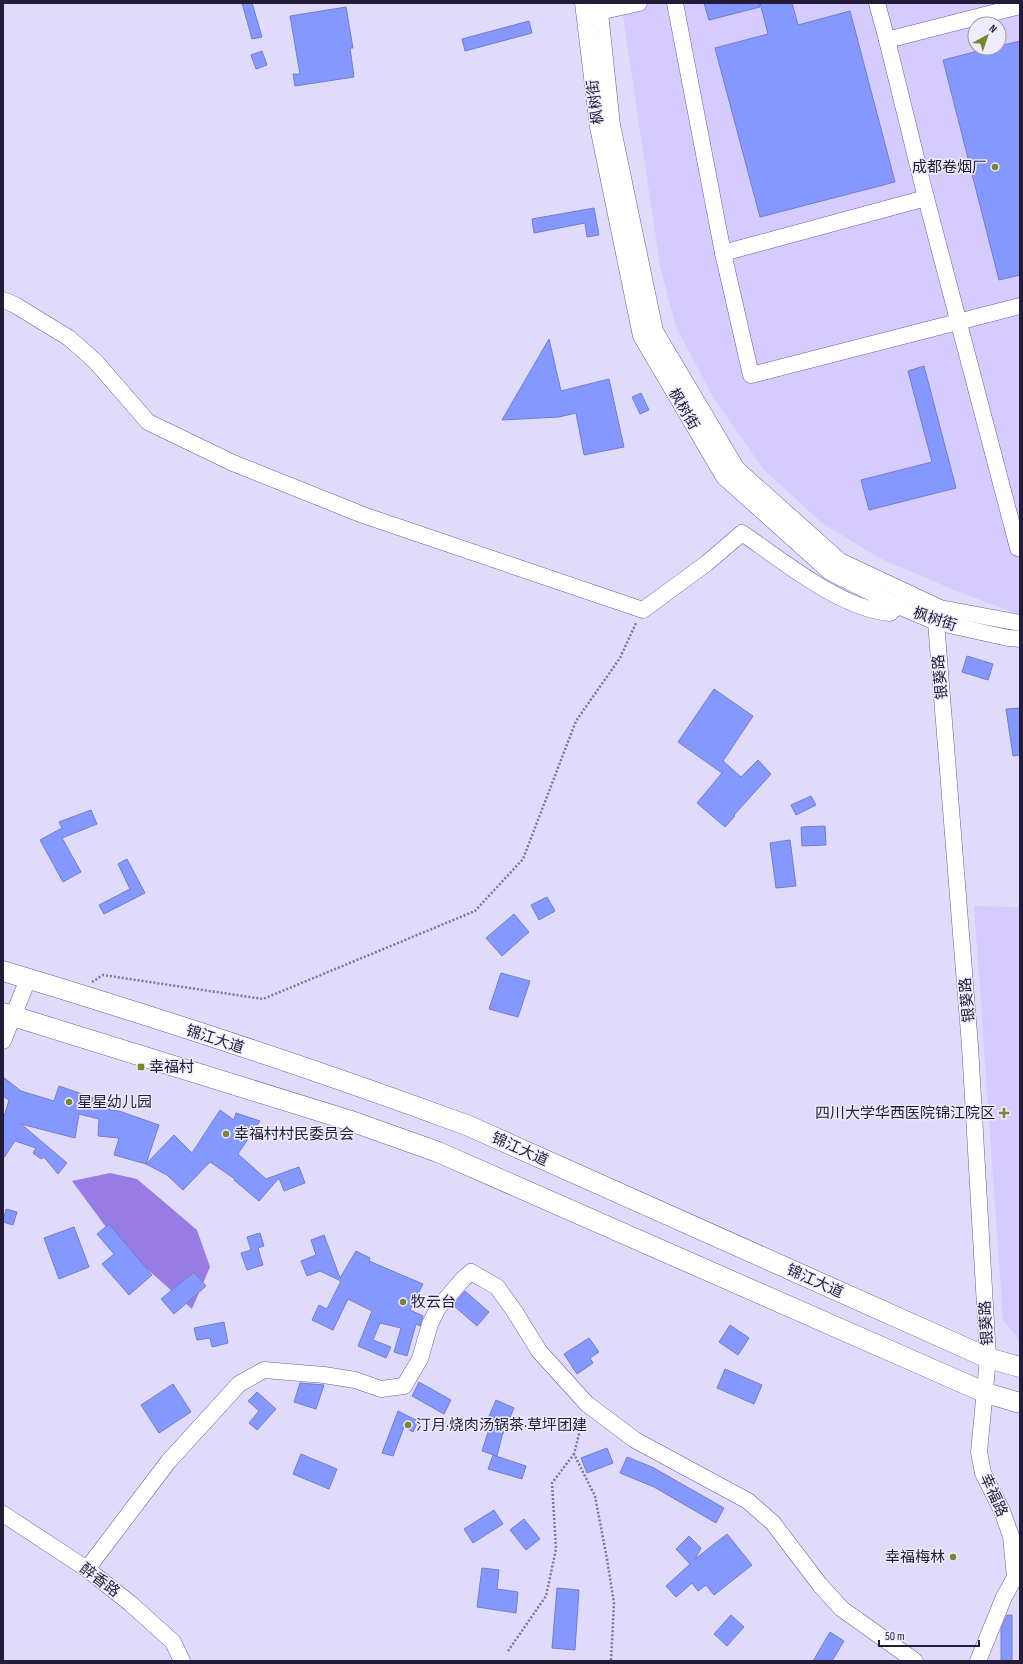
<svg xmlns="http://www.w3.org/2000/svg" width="1023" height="1664" viewBox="0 0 1023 1664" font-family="'Sofia Sans Condensed','Noto Sans SC',sans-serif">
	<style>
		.built { fill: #d6cbff; fill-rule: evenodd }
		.water { fill: #987ce4 }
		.building { fill: #8598ff; stroke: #717fc6 }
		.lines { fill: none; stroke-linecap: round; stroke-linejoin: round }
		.minor-casing { stroke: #6c5aa0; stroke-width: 17 }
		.major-casing { stroke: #6c5aa0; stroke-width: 21 }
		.path { stroke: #7d7695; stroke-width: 2.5; stroke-dasharray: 2 2; stroke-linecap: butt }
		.minor { stroke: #fff; stroke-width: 16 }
		.major { stroke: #fff; stroke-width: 20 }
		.poi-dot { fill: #7c842f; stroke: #eeebfb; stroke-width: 1.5 }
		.labels { text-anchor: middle; stroke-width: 3; stroke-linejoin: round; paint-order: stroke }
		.street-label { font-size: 15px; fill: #231b38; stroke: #eeebfb }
		.poi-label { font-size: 15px; fill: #231b38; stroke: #eeebfb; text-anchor: start }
	</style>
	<rect width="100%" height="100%" fill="#e1dbfb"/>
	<g class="built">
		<path d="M621,3H1020V615L954,590L879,558L822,523L763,469L713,397L676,327L660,266ZM975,24H999V48H975Z"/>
		<path d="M974,906L1020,907V1341L1003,1320Z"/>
	</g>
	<path class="water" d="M110,1173L137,1179L197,1230L210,1267L192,1309L117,1242L72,1181Z"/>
	<g class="building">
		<path d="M242,3H252L262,37L252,39Z"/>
		<path d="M704,3H759L760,7L709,20Z"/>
		<path d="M760,3H792L798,25L850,11L895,182L760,217L715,48L768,34Z"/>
		<path d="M346,7L353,48H350L354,77L295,86L293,74H300L290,16Z"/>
		<path d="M529,21L532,33L465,51L462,39Z"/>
		<path d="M1020,41V275L999,280L943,60L990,48H999V46Z"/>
		<path d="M262,51L267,65L256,69L251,55Z"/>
		<path d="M594,208L599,235L587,237L585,223L534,233L532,219Z"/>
		<path d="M549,339L561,391L609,379L624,447L584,455L576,413L559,417L502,420Z"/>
		<path d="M924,366L956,488L869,510L861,480L932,462L908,371Z"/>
		<path d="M641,393L649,410L640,414L632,397Z"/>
		<path d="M967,656L993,664L988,680L962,672Z"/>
		<path d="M714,689L753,716L723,761L741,777L758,760L771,774L734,815L735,816L725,827L697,803L722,773L678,742Z"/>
		<path d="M1020,708V755L1013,756L1006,709Z"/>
		<path d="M811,796L816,805L796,815L791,805Z"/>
		<path d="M91,810L97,824L62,838L81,872L63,882L40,840L62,828L59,822Z"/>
		<path d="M825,826L826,845L802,846L801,827Z"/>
		<path d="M790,840L796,886L776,888L770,843Z"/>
		<path d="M127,859L145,893L104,914L99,905L130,889L118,864Z"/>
		<path d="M547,897L555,911L539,920L531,905Z"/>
		<path d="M514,914L529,932L502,956L486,938Z"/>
		<path d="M501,973L530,981L518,1017L489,1009Z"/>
		<path d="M3,1077L21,1091L54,1101L59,1086L111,1104L109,1110L119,1111L159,1125L146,1164L114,1155L119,1138L98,1136L99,1119L79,1114L75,1138L21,1124L67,1163L58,1174L44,1157L41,1159L33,1153L36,1148L15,1141L3,1159V1120L9,1100L3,1096Z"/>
		<path d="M220,1110L234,1120L236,1113L260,1121L238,1154L266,1179L299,1167L305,1183L284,1191L279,1178L259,1201L234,1180L235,1179L210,1162L183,1190L167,1175L146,1164L174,1135L192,1153Z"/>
		<path d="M6,1209L17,1212L13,1225L3,1222Z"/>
		<path d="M109,1224L152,1275L129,1295L102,1264L114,1254L97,1234Z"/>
		<path d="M74,1227L89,1267L59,1279L44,1238Z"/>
		<path d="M260,1233L264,1246L258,1248L263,1265L247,1270L241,1253L251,1250L247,1237Z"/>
		<path d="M324,1235L340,1278L356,1251L370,1258L369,1261L423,1284L410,1310L423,1316L420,1326L416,1324L407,1356L394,1352L401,1328L380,1323L373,1340L391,1347L386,1358L358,1346L372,1311L348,1299L333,1330L312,1320L319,1305L327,1309L341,1281L320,1271L307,1276L301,1261L316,1255L311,1240Z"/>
		<path d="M194,1272L206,1286L174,1314L161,1299Z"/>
		<path d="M465,1291L489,1312L477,1326L453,1305Z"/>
		<path d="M224,1322L228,1343L212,1347L210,1338L197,1340L194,1328Z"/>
		<path d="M730,1325L749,1338L738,1355L719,1342Z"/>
		<path d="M589,1338L599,1352L590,1358L593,1363L577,1374L564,1354Z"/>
		<path d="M725,1369L762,1385L754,1404L717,1388Z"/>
		<path d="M419,1382L451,1400L444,1414L412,1396Z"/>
		<path d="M300,1383L324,1385L316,1409L294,1402Z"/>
		<path d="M173,1384L191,1412L159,1433L141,1405Z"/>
		<path d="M257,1392L276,1409L257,1430L249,1423L259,1411L248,1401Z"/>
		<path d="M496,1400L514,1408L502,1436L497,1456L482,1451L491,1423L487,1421Z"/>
		<path d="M398,1411L418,1421L413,1432L404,1427L393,1456L382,1453Z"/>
		<path d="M607,1448L613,1463L587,1473L581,1458Z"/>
		<path d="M301,1454L337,1469L329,1489L293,1474Z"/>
		<path d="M493,1455L526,1466L522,1479L488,1469Z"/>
		<path d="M627,1457L652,1467L724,1508L716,1523L654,1487L620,1473Z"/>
		<path d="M494,1510L503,1524L473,1543L464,1529Z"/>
		<path d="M524,1519L540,1539L526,1550L510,1530Z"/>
		<path d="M727,1534L752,1565L714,1595L706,1585L698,1591L692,1583L676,1597L666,1586L690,1564L676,1549L689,1536L701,1548L695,1559Z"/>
		<path d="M482,1568L499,1570L497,1589L518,1592L516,1613L477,1607Z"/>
		<path d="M557,1588L579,1590L575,1650L552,1648Z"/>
		<path d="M731,1615L744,1627L727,1646L714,1634Z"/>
		<path d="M1007,1615H1012V1661H1001V1629Z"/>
		<path d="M830,1632L844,1641L832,1661H813Z"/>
	</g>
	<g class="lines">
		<g class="minor-casing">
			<g id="minor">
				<path d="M583,3L598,127L641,336L724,477L830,572L898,606L936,622L1008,638L1020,639"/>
				<path d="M599,3L612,125L655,331L737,469L840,561L940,608L1020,623"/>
				<path d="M675,3L723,253L751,375L1020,306"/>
				<path d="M877,3L887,40L1020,6"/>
				<path d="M590,14L639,3"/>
				<path d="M887,40L926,198L1018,548H1020"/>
				<path d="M723,253L926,198"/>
				<path d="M3,300L15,305L69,338L96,362L148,422L233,463L363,515L643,610L707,563L742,533C783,561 841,609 890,613L898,606L906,592"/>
				<path d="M940,608L936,622L970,1046L988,1358L979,1452L983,1473L1002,1511L1011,1536L1015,1577L1004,1597L978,1661"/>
				<path d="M3,1041L28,979"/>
				<path d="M3,1514L87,1569L131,1604L173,1642L182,1661"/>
				<path d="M87,1569L168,1462L239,1384L264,1370L324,1375L355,1380L381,1389L404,1386L420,1359L430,1324L438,1308L463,1279L471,1272L497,1287L515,1312L539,1351L587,1404L635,1440L748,1501L773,1523L820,1585L842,1609L915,1661"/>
			</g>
		</g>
		<g class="major-casing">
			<g id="major">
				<path d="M3,971C159,1018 315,1069 469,1126L988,1358L1020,1367"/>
				<path d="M3,1013L348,1120L438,1152L986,1393L1020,1403"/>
			</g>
		</g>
		<g class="path">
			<path d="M92,982L103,975L263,999L475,911L523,859L576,721L620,658L636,623"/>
			<path d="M583,1418L574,1454L595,1496L607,1559L614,1603L611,1661"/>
			<path d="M508,1651L546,1596L556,1549L552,1483L574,1454"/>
		</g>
		<use href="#minor" class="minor"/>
		<use href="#major" class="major"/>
	</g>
	<g class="poi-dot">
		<circle cx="995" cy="167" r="4"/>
		<rect x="137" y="1063" width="8" height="8" rx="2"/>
		<circle cx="69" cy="1102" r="4"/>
		<path d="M1002 1107h4v4h4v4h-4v4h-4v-4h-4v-4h4z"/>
		<circle cx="226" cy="1134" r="4"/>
		<circle cx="403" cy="1302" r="4"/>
		<circle cx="408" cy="1425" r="4"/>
		<circle cx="953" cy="1557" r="4"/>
	</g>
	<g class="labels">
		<g class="street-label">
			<text transform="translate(595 102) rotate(-97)" y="5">枫树街</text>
			<text transform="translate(684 409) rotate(59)" y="5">枫树街</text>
			<text transform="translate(935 619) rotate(18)" y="5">枫树街</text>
			<text transform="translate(940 677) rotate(-95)" y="5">银葵路</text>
			<text transform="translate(967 1000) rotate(-95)" y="5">银葵路</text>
			<text transform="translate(215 1039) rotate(18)" y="5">锦江大道</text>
			<text transform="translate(520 1149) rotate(24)" y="5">锦江大道</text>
			<text transform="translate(815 1281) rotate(24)" y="5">锦江大道</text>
			<text transform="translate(986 1323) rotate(-93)" y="5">银葵路</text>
			<text transform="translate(994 1495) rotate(66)" y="5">幸福路</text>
			<text transform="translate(100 1580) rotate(37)" y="5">醉香路</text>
		</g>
		<g class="poi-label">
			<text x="987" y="172" text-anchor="end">成都卷烟厂</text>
			<text x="149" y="1072">幸福村</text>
			<text x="77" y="1107">星星幼儿园</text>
			<text x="995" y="1118" text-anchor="end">四川大学华西医院锦江院区</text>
			<text x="234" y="1139">幸福村村民委员会</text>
			<text x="411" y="1307">牧云台</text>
			<text x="416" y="1430">汀月·烧肉汤锅茶·草坪团建</text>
			<text x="945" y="1562" text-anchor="end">幸福梅林</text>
		</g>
	</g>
	<rect width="1023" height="1664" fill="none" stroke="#231b38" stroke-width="8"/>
	<g transform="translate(987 36) rotate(40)"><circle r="19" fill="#eeebfb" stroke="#9d98ad"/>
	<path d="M0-3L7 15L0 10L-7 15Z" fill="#7c842f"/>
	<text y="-6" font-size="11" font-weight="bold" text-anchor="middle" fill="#231b38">N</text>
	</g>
	<path d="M879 1640v6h100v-6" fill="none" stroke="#231b38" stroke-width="2"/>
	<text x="885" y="1640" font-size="12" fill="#231b38" stroke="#eeebfb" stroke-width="3" paint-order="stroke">50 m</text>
</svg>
